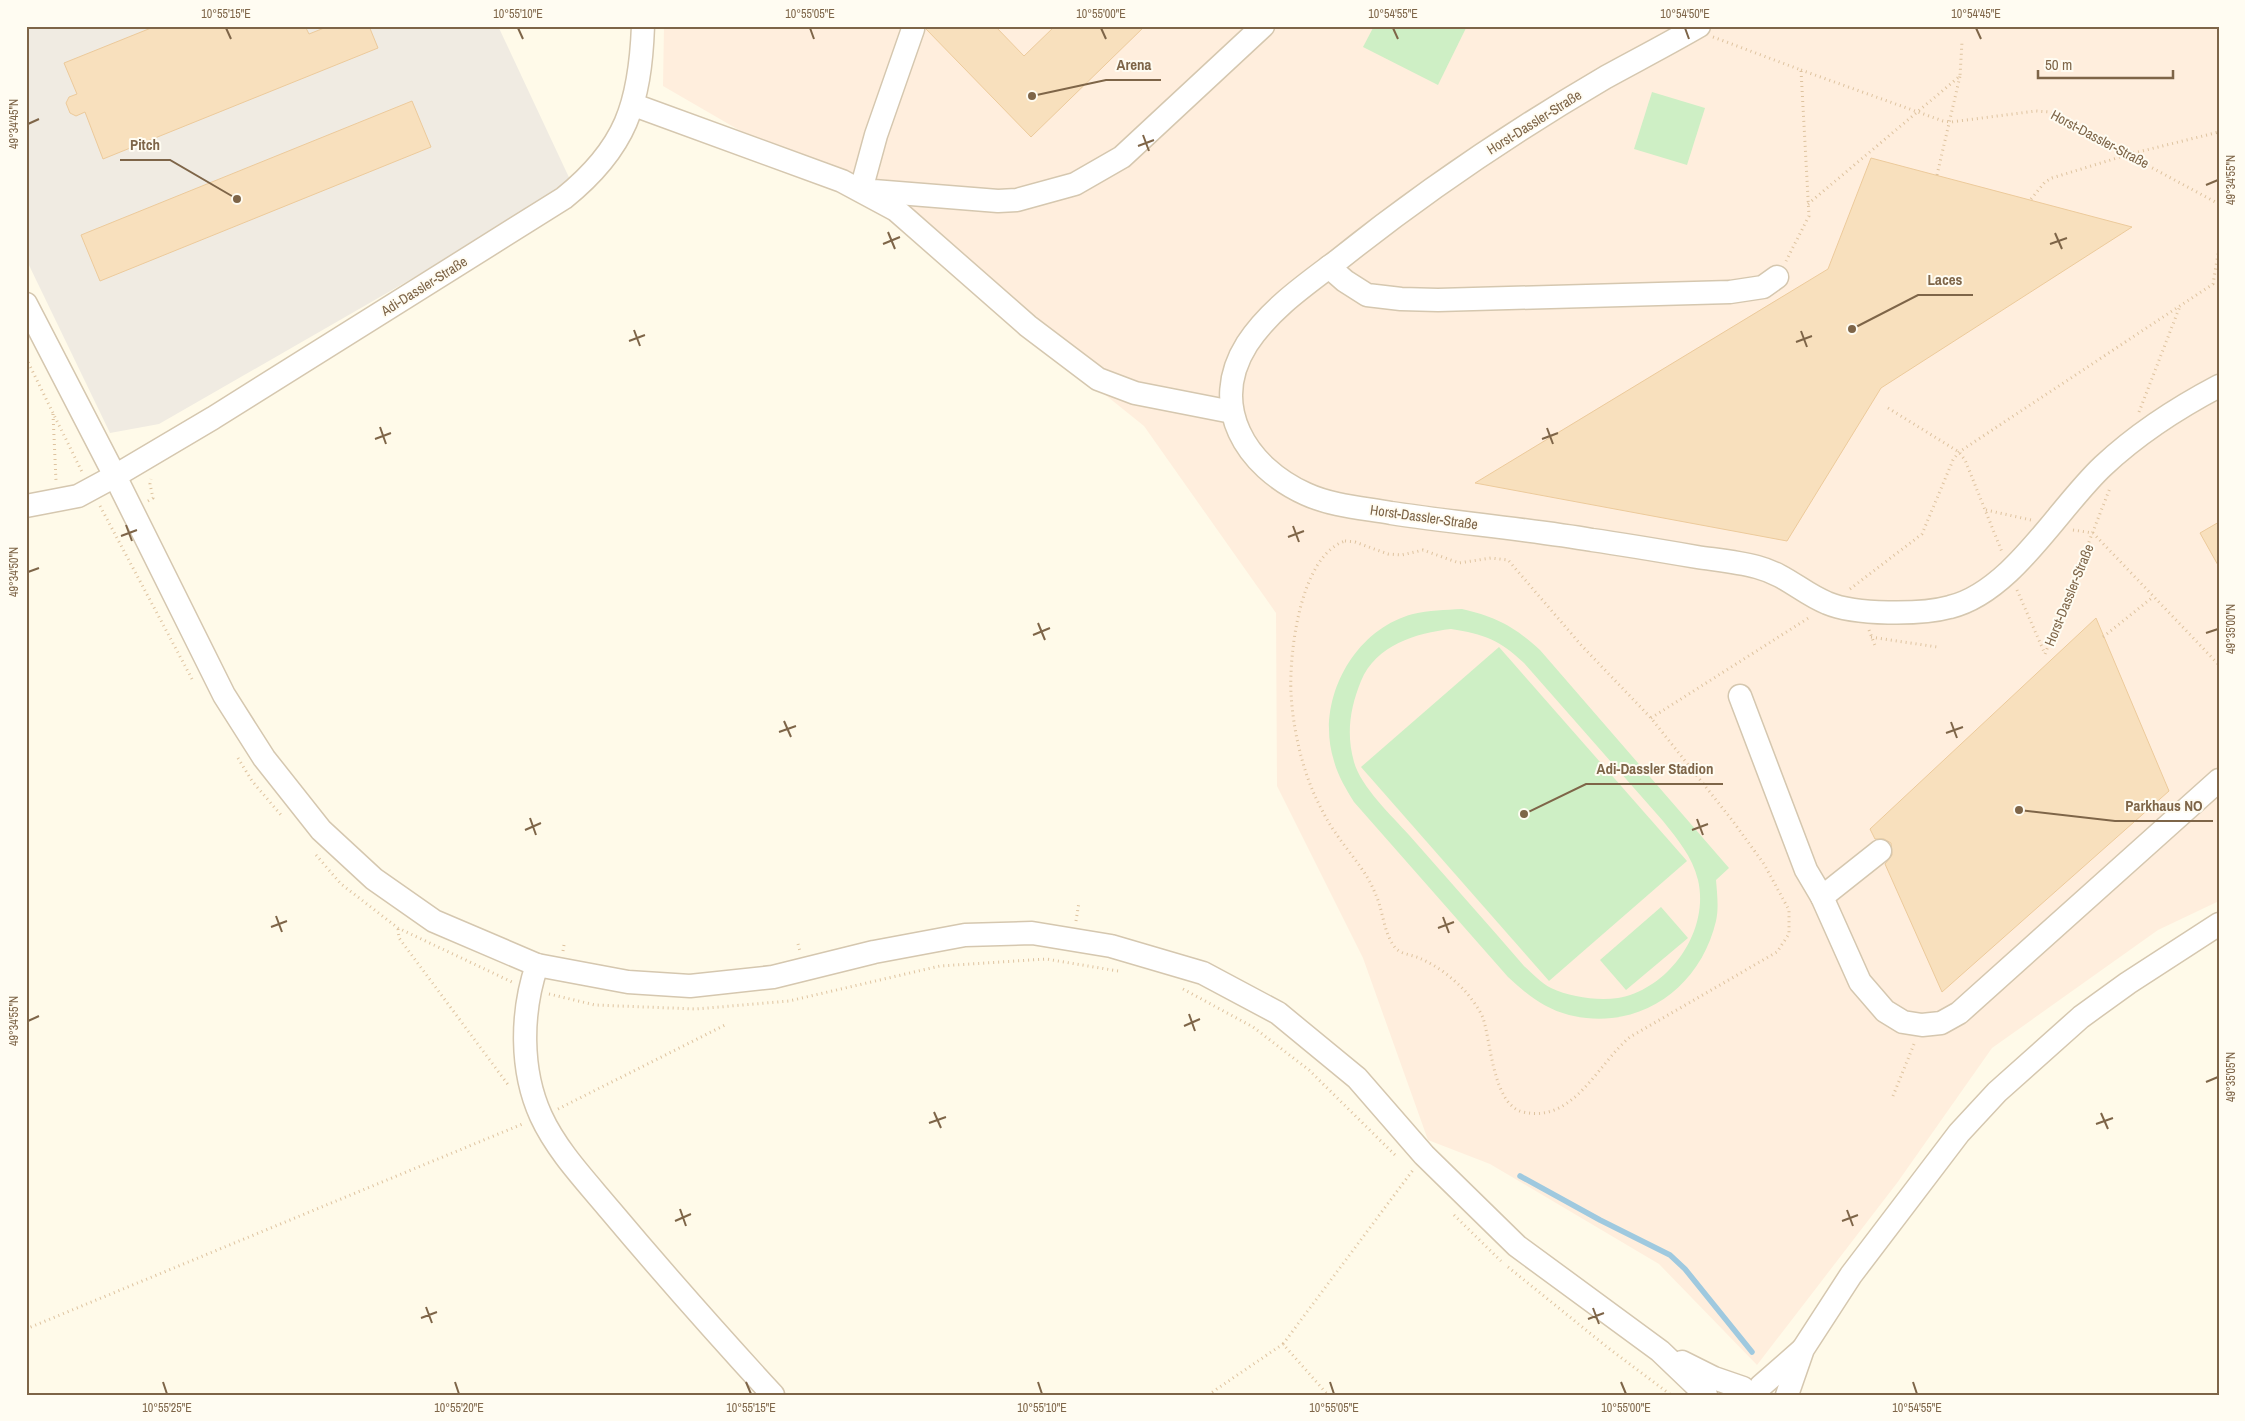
<svg xmlns="http://www.w3.org/2000/svg" width="2245" height="1421" viewBox="0 0 2245 1421" font-family="'Archivo Narrow',sans-serif">
	<style>
		.commercial { fill: #fed }
		.industrial { fill: #f0ebe2 }
		.green { fill: #ceefc5; fill-rule: evenodd }
		.lines { fill: none; stroke-linecap: round; stroke-linejoin: round }
		.stream { stroke: #9fc9df; stroke-width: 5.5 }
		.building { fill: #f8e0bd; stroke: #ecca9b }
		.minor-casing { stroke: #d5c7af; stroke-width: 25 }
		.path { stroke: #dec39f; stroke-width: 3; stroke-dasharray: 1 4; stroke-linecap: butt }
		.minor { stroke: #fff; stroke-width: 22 }
		.ticks { fill: none; stroke: #7e6548; stroke-width: 2 }
		.labels { text-anchor: middle; stroke-width: 4; stroke-linejoin: round; paint-order: stroke }
		.street-label { font-size: 14px; fill: #7e6548; stroke: #fffcf2 }
		.leader { fill: none; stroke: #7e6548; stroke-width: 2 }
		.callout-dot { fill: #7e6548; stroke: #fffcf2; stroke-width: 2 }
		.callout-label { font-size: 15px; text-anchor: middle; font-weight: bold; fill: #7e6548; stroke: #fffcf2; stroke-width: 4; stroke-linejoin: round; paint-order: stroke }
		.neatline { fill: none; stroke: #7e6548; stroke-width: 2 }
		.ticks-label { font-size: 12px; text-anchor: middle; fill: #7e6548 }
	</style>
	<rect width="100%" height="100%" fill="#fffae9"/>
	<path class="commercial" d="M664,26H2219V901L2158,930L1992,1048L1897,1183L1757,1365L1659,1264L1490,1164L1428,1140L1363,958L1277,786L1276,613L1144,426L872,207L663,86Z"/>
	<path class="industrial" d="M26,26H498L573,186L159,424L110,433L26,259Z"/>
	<g class="green">
		<path d="M1374,26H1467L1438,85L1363,47Z"/>
		<path d="M1652,92L1705,108L1687,165L1634,149Z"/>
		<path d="M1462,609C1496,617 1514,626 1540,650L1729,868L1716,880C1717,893 1719,908 1716,921C1700,989 1638,1032 1569,1015C1545,1009 1526,994 1508,977L1354,802C1346,789 1338,776 1334,761C1315,703 1352,630 1413,614C1429,610 1445,610 1462,609ZM1451,629C1484,634 1500,640 1524,663L1663,821C1678,840 1692,856 1698,880C1710,931 1669,989 1618,998C1597,1001 1570,997 1551,988C1541,983 1532,973 1524,966C1486,922 1447,878 1409,835C1392,816 1361,787 1354,762C1346,734 1350,708 1361,681C1376,645 1416,633 1451,629Z"/>
		<path d="M1499,647L1687,861L1549,981L1361,767Z"/>
		<path d="M1661,907L1688,938L1626,990L1600,960Z"/>
	</g>
	<g class="lines">
		<path class="stream" d="M1520,1176L1600,1220L1670,1255L1685,1269L1752,1352"/>
	</g>
	<g class="building">
		<path d="M156,26H305L309,34L329,26H369L378,48L103,159L85,112L76,116L70,113L66,103L69,97L77,94L64,63Z"/>
		<path d="M926,26H995L1024,56L1055,26H1145L1031,137L926,29Z"/>
		<path d="M412,101L431,147L100,281L81,235Z"/>
		<path d="M1871,158L2132,227L1881,388L1787,541L1475,483L1828,269Z"/>
		<path d="M2219,522V567L2200,533Z"/>
		<path d="M2096,618L2169,791L1942,992L1885,864L1892,855L1891,843L1884,839H1875L1870,829Z"/>
	</g>
	<g class="lines">
		<g class="minor-casing">
			<g id="minor">
				<path d="M1699,26C1668,44 1637,60 1606,77C1512,132 1422,193 1337,261C1305,285 1269,310 1247,344C1208,406 1246,467 1306,494C1332,506 1363,508 1391,513C1458,523 1526,529 1592,540C1627,545 1662,551 1697,557C1717,560 1738,562 1757,567C1787,575 1802,593 1827,603C1855,615 1921,615 1950,607C2012,592 2058,508 2103,466C2136,435 2179,407 2219,386"/>
				<path d="M913,29L876,135L861,190L998,201L1017,200L1075,184L1122,157L1263,26"/>
				<path d="M634,105L842,181L896,210L1028,326L1098,379L1135,393L1232,412"/>
				<path d="M1329,267L1345,281L1367,295L1401,299L1438,300L1730,292L1763,287L1777,277"/>
				<path d="M26,304L115,476L224,695L264,758L321,830L374,879L434,921L537,965L628,982L690,986L773,977L874,952L965,935L1032,933L1111,946L1203,973L1278,1013L1357,1078L1424,1155L1517,1246L1660,1351L1706,1395"/>
				<path d="M26,506L78,496L115,476L213,418L564,198C626,148 640,104 643,26"/>
				<path d="M1740,696L1806,870L1822,897L1860,982L1885,1011L1903,1022L1922,1025L1941,1023L1959,1013L2219,780"/>
				<path d="M1822,897L1880,851"/>
				<path d="M537,965C521,1012 520,1070 541,1116C557,1151 586,1181 610,1210C663,1273 717,1334 773,1395"/>
				<path d="M1682,1362L1714,1378L1743,1388"/>
				<path d="M1761,1386L1802,1350"/>
				<path d="M1787,1395L1803,1349L1851,1275L1959,1133L1997,1092L2081,1017L2128,983L2219,924"/>
			</g>
		</g>
		<g class="path">
			<path d="M1713,37L1801,70L1809,216L1786,261"/>
			<path d="M1801,70L1943,121L1951,122L2036,111L2049,112L2219,204"/>
			<path d="M1937,175L1960,76"/>
			<path d="M2031,199L2045,182L2052,178L2130,154L2219,132"/>
			<path d="M1808,204L1960,76L1962,42"/>
			<path d="M26,358L82,472"/>
			<path d="M1888,408L1959,452L1965,460L2002,552"/>
			<path d="M2139,412L2180,306"/>
			<path d="M53,414L56,481"/>
			<path d="M148,501L153,498L150,484L151,479"/>
			<path d="M100,506L192,679"/>
			<path d="M1986,510L2031,520"/>
			<path d="M2073,530L2093,533L2219,665"/>
			<path d="M1345,541L1355,542L1388,554L1402,555L1423,550L1459,563L1491,558L1508,560L1582,646L1651,718L1732,820L1764,864L1789,910V934L1777,952L1630,1037C1598,1063 1574,1124 1523,1112C1493,1105 1491,1042 1483,1018C1480,1010 1471,998 1465,991C1453,978 1436,965 1419,958C1411,954 1400,955 1394,946C1383,931 1383,909 1375,893C1366,870 1348,852 1335,832C1327,821 1321,808 1315,796C1301,765 1293,727 1291,694C1289,653 1300,556 1345,541Z"/>
			<path d="M1850,589L1922,534L1953,460L1959,452L2213,284L2219,248"/>
			<path d="M2017,590L2045,654L2110,488"/>
			<path d="M1869,630L1876,648"/>
			<path d="M1871,637L1937,647"/>
			<path d="M2103,637L2153,597"/>
			<path d="M1651,718L1810,617"/>
			<path d="M238,758L252,781L281,815"/>
			<path d="M316,855L341,884L398,928L512,982"/>
			<path d="M1076,921L1079,902"/>
			<path d="M398,929L399,938L509,1086"/>
			<path d="M798,944L800,951"/>
			<path d="M563,951L564,945"/>
			<path d="M1183,989L1253,1027L1309,1070L1397,1157"/>
			<path d="M549,994L595,1005L696,1009L789,1001L940,966L1046,959L1118,971"/>
			<path d="M1893,1096L1914,1044"/>
			<path d="M558,1109L725,1025"/>
			<path d="M1454,1215L1501,1261"/>
			<path d="M1508,1267L1607,1347L1671,1395"/>
			<path d="M26,1329L525,1123"/>
			<path d="M1283,1344L1413,1170"/>
			<path d="M1208,1395L1283,1344L1328,1395"/>
		</g>
		<use href="#minor" class="minor"/>
	</g>
	<path class="ticks" d="M226,28L231,39M518,28L523,39M810,28L814,39M1101,28L1106,39M1393,28L1398,39M1685,28L1689,39M1976,28L1981,39M28,124L39,119M1143,135L1149,151M1138,146L1154,140M2206,185L2218,180M888,232L895,249M2055,233L2062,249M883,244L900,237M2050,244L2067,238M634,330L640,346M1801,331L1807,347M629,341L645,335M1796,342L1812,336M380,427L386,444M1547,428L1553,444M375,439L391,433M1542,439L1558,433M126,525L132,541M1293,526L1299,542M121,536L137,530M1288,537L1304,531M28,572L39,568M1038,623L1045,640M2206,633L2218,629M1033,635L1050,628M784,721L791,737M1951,722L1957,738M779,732L796,726M1946,733L1963,727M530,818L536,835M1697,819L1703,835M525,830L541,823M1692,830L1708,824M276,916L282,932M1443,917L1449,933M271,927L287,921M1438,928L1454,922M1189,1014L1195,1031M28,1021L39,1016M1184,1026L1200,1019M2206,1082L2218,1077M934,1112L941,1128M2101,1113L2108,1129M929,1123L946,1117M2096,1124L2113,1118M680,1209L686,1226M1847,1210L1853,1226M675,1221L691,1214M1842,1221L1858,1215M426,1307L432,1323M1593,1308L1599,1324M421,1318L437,1312M1588,1319L1604,1313M163,1382L167,1394M455,1382L459,1394M746,1382L751,1394M1038,1382L1042,1394M1330,1382L1334,1394M1621,1382L1626,1394M1913,1382L1917,1394"/>
	<g class="labels">
		<g class="street-label">
			<text transform="translate(1534 122) rotate(-32)" y="5">Horst-Dassler-Straße</text>
			<text transform="translate(2100 139) rotate(28)" y="5">Horst-Dassler-Straße</text>
			<text transform="translate(424 286) rotate(-32)" y="5">Adi-Dassler-Straße</text>
			<text transform="translate(1424 517) rotate(8)" y="5">Horst-Dassler-Straße</text>
			<text transform="translate(2069 595) rotate(-68)" y="5">Horst-Dassler-Straße</text>
		</g>
	</g>
	<path class="leader" d="M1032 96L1106 80H1161M237 199L170 160H120M1852 329L1918 295H1973M1524 814L1586 784H1723M2019 810L2115 821H2213"/>
	<g class="callout-dot">
		<circle cx="1032" cy="96" r="5"/>
		<circle cx="237" cy="199" r="5"/>
		<circle cx="1852" cy="329" r="5"/>
		<circle cx="1524" cy="814" r="5"/>
		<circle cx="2019" cy="810" r="5"/>
	</g>
	<g class="callout-label">
		<text x="1134" y="70">Arena</text>
		<text x="145" y="150">Pitch</text>
		<text x="1945" y="285">Laces</text>
		<text x="1655" y="774">Adi-Dassler Stadion</text>
		<text x="2164" y="811">Parkhaus NO</text>
	</g>
	<rect width="2245" height="1421" fill="none" stroke="#fffcf2" stroke-width="55"/>
	<path d="M2038 70v8h135v-8" fill="none" stroke="#7e6548" stroke-width="2.5"/>
	<text x="2045" y="70" font-size="15" fill="#7e6548" stroke="#fffcf2" stroke-width="4" paint-order="stroke">50 m</text>
	<rect x="28" y="28" width="2190" height="1366" class="neatline"/>
	<g class="ticks-label">
		<text x="226" y="18">10°55'15"E</text>
		<text x="518" y="18">10°55'10"E</text>
		<text x="810" y="18">10°55'05"E</text>
		<text x="1101" y="18">10°55'00"E</text>
		<text x="1393" y="18">10°54'55"E</text>
		<text x="1685" y="18">10°54'50"E</text>
		<text x="1976" y="18">10°54'45"E</text>
		<text transform="translate(14 124) rotate(-90)" y="4">49°34'45"N</text>
		<text transform="translate(2231 180) rotate(-90)" y="4">49°34'55"N</text>
		<text transform="translate(14 572) rotate(-90)" y="4">49°34'50"N</text>
		<text transform="translate(2231 629) rotate(-90)" y="4">49°35'00"N</text>
		<text transform="translate(14 1021) rotate(-90)" y="4">49°34'55"N</text>
		<text transform="translate(2231 1077) rotate(-90)" y="4">49°35'05"N</text>
		<text x="167" y="1412">10°55'25"E</text>
		<text x="459" y="1412">10°55'20"E</text>
		<text x="751" y="1412">10°55'15"E</text>
		<text x="1042" y="1412">10°55'10"E</text>
		<text x="1334" y="1412">10°55'05"E</text>
		<text x="1626" y="1412">10°55'00"E</text>
		<text x="1917" y="1412">10°54'55"E</text>
	</g>
</svg>
